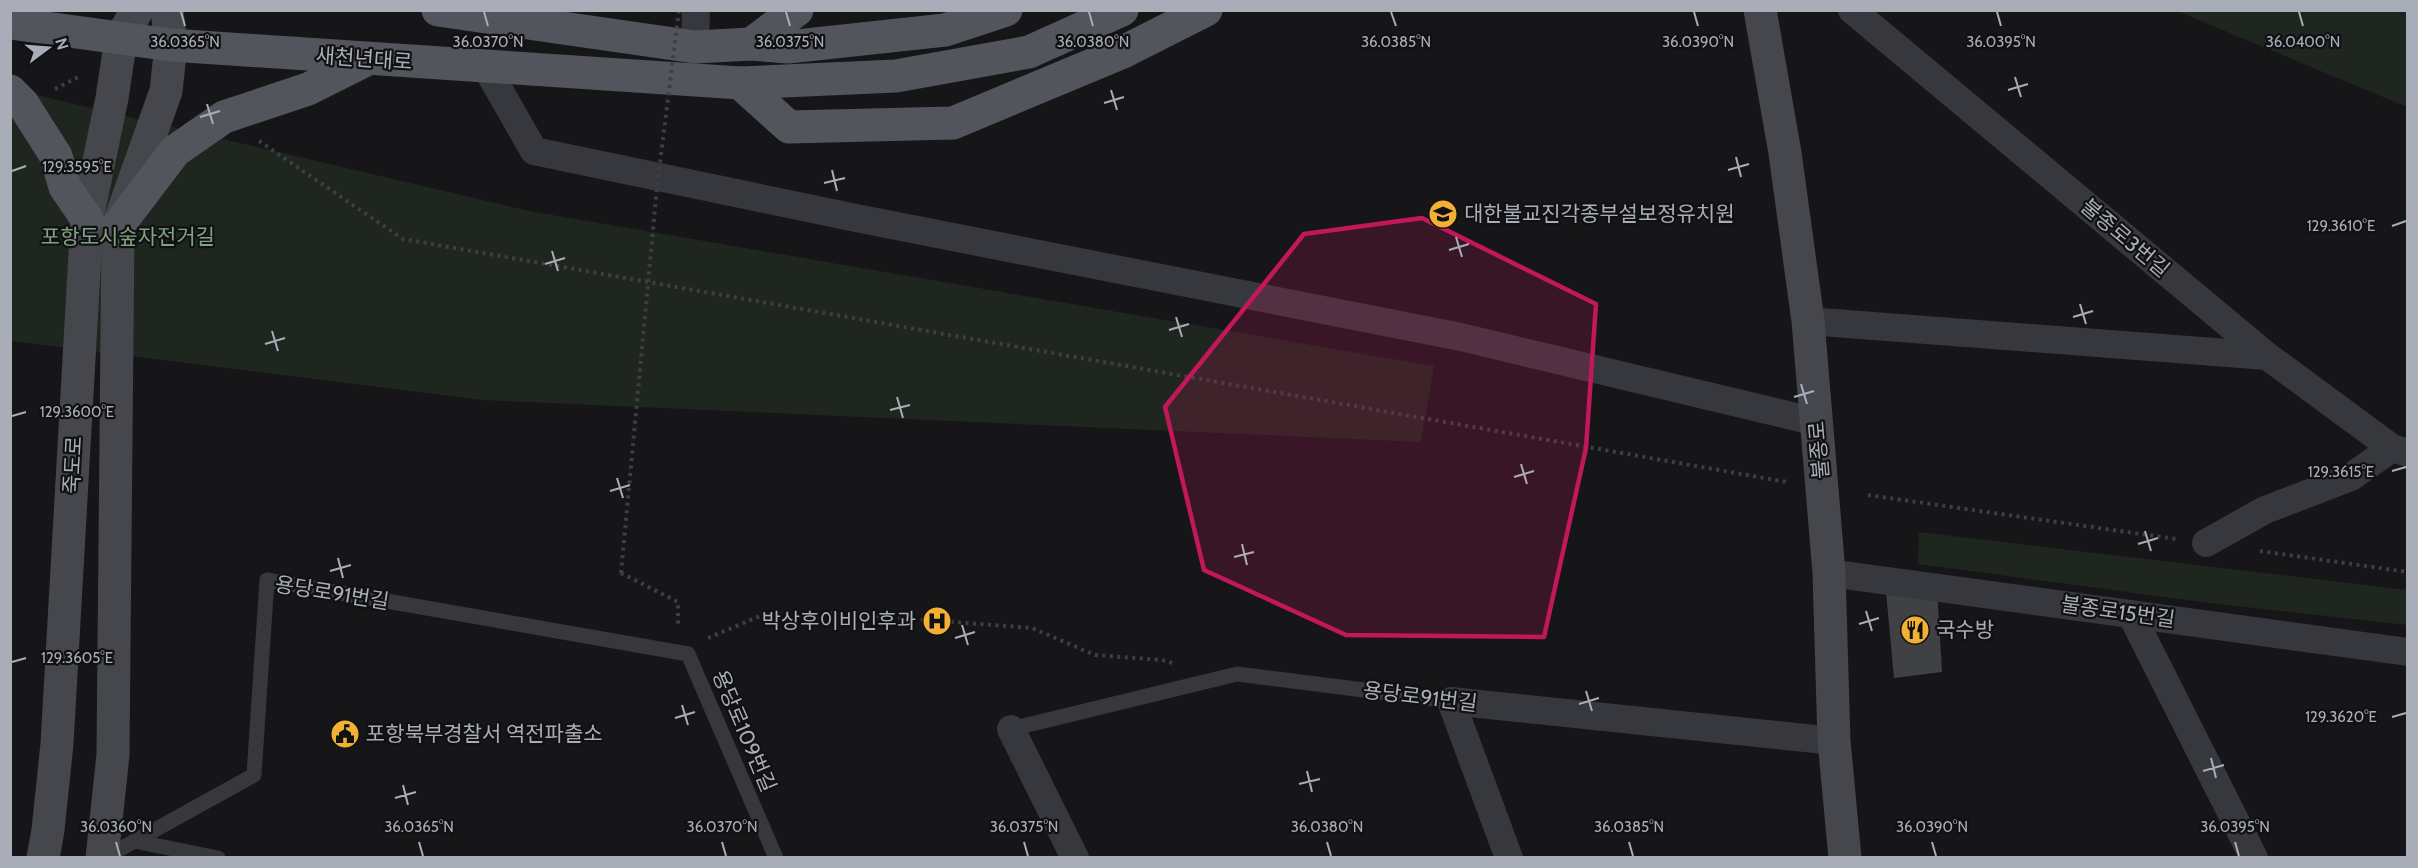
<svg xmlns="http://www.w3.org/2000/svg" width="2418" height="868" viewBox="0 0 2418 868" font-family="Cabin,'Noto Sans KR',sans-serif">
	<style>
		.green { fill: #1e261f }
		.building { fill: #404145 }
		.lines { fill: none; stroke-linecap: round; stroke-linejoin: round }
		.path { stroke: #3d3f44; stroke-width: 4; stroke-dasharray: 3 4.5; stroke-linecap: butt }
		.service { stroke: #37383d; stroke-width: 15 }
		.minor { stroke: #37383d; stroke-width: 28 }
		.secondary { stroke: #45474d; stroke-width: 33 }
		.primary { stroke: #53555c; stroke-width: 33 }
		.path-bridge { stroke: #3d3f44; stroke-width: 4; stroke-dasharray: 3 4.5; stroke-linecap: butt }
		.marked { fill: #c2185b; fill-opacity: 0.2; stroke: #c2185b; stroke-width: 4.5; stroke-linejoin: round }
		.ticks { fill: none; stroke: #a8adb8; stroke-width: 2 }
		.labels { text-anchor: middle; stroke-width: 4.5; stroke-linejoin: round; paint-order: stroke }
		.street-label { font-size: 21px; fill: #a8adb8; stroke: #111113 }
		.poi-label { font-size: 21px; fill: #a8adb8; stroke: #111113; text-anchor: start }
		.park-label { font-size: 21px; fill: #7fa381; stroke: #111113 }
		.ticks-label { font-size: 15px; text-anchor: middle; fill: #a8adb8; stroke: #111113; stroke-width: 4.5; stroke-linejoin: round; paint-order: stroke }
	</style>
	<rect width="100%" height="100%" fill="#161618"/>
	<g class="green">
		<path d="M2177,11H2407V107Z"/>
		<path d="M11,89L529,211L1434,366L1421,442L482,400L11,341Z"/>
		<path d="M1919,532L2407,590V625L2209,603L1918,564Z"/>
	</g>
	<path class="building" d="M1885,581L1937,588L1942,672L1894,678Z"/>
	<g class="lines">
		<g class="path">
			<path d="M55,89L80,76"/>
			<path d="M259,141L403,239L1787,482"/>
			<path d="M1868,495L2176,539"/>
			<path d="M2260,551L2408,572"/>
			<path d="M621,573L678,602V627"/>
			<path d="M708,638L760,616L835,613L1032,628L1095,655L1162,660L1172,663"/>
		</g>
		<g class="service">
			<path d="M1011,729L1237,674L1451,701"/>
			<path d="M134,841L218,858"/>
			<path d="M104,858L254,775L267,580L688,654L776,858"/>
		</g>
		<g class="minor">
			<path d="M1852,10L2267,356L2392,448L2408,453"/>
			<path d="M695,47L696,10"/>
			<path d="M486,67L534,151L856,218L1461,337L1817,422"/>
			<path d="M1808,321L2267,356"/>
			<path d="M2206,543L2265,510L2351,477L2392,448"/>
			<path d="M1829,573L2408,652"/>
			<path d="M2131,614L2254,858"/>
			<path d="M1011,729L1075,858"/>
			<path d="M1509,858L1451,701L1834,741"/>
		</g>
		<g class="secondary">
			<path d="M1760,10L1785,153L1808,321L1829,573L1834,741L1845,858"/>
			<path d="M43,858L48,830L57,744L87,219L112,98L121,38L137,10"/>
			<path d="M102,858L113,755L118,226L166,91L171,45L167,10"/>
		</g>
		<g class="primary">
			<path d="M438,10L695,47L751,44L788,47L945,30L1006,10"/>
			<path d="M10,23L171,45L740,83L896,76L1029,52L1122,10"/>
			<path d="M751,44L797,10"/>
			<path d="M740,83L789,127L953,123L1123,52L1206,10"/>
			<path d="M10,91L23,104L56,156L65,187L87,219"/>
			<path d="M118,226L175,151L224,117L308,89L366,60"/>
		</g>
		<path class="path-bridge" d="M621,573L657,187L679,10"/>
	</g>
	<path class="marked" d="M1422,218L1596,304L1586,448L1544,637L1346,635L1204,570L1165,407L1304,234Z"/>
	<path class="ticks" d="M181,12L185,26M484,12L488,26M786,12L790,26M1089,12L1093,26M1391,12L1396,26M1694,12L1698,26M1997,12L2001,26M2299,12L2303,26M2015,77L2021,97M1111,90L1117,110M2008,90L2028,84M1104,103L1124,97M207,104L213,124M200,117L220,111M1736,157L1741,177M832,170L837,191M1728,170L1749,164M12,171L26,166M824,183L845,178M2392,226L2406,221M1456,237L1462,257M1449,250L1469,244M552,251L558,271M545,264L565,258M2080,304L2086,324M1176,317L1182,337M2073,317L2093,311M1169,330L1189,324M272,331L278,351M265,344L285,338M1801,384L1807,404M897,397L903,418M1794,397L1814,391M890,410L910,405M12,416L26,412M1521,464L1527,484M2392,471L2406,467M1514,477L1534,471M617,478L623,498M610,491L630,485M2145,531L2151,551M1242,544L1247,565M2138,544L2158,538M1234,557L1254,552M338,558L343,578M330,571L351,565M1866,611L1872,631M1859,624L1879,618M962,625L968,645M955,638L975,632M12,662L26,658M1586,691L1592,711M1579,704L1599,698M682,705L688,725M2392,717L2406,713M675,718L695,712M2211,758L2216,778M1307,771L1312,792M2203,771L2224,765M1299,784L1320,779M403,785L408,805M395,798L416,792M116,842L120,856M419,842L423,856M722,842L726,856M1024,842L1028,856M1327,842L1331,856M1629,842L1633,856M1932,842L1936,856M2235,842L2239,856"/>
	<defs>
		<g id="school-disc" transform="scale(1.5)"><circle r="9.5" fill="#f2b134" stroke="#111113"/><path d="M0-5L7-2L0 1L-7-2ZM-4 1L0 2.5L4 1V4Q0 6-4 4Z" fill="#111"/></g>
		<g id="hospital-disc" transform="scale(1.5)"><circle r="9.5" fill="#f2b134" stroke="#111113"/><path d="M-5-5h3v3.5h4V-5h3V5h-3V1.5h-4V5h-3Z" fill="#111"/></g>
		<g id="restaurant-disc" transform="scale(1.5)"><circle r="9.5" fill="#f2b134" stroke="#111113"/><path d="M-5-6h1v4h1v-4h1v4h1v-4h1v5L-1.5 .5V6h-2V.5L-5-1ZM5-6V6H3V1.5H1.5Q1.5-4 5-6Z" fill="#111"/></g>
		<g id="civic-disc" transform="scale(1.5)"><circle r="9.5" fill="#f2b134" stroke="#111113"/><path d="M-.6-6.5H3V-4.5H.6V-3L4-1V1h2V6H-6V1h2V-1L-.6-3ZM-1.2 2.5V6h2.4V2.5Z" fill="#111"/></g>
	</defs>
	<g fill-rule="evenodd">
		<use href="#school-disc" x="1443" y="214"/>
		<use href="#hospital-disc" x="937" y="621"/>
		<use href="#restaurant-disc" x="1915" y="630"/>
		<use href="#civic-disc" x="345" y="734"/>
	</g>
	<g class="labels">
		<g class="street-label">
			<text transform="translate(364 59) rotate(4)" y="7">새천년대로</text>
			<text transform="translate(2125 238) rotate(40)" y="7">불종로3번길</text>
			<text transform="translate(1819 450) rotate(-95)" y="7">불종로</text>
			<text transform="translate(73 465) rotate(-87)" y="7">죽도로</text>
			<text transform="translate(332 593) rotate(9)" y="7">용당로91번길</text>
			<text transform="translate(2118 612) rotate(8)" y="7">불종로15번길</text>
			<text transform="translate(1420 697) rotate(7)" y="7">용당로91번길</text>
			<text transform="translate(744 731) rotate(67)" y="7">용당로109번길</text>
		</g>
		<g class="poi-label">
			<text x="1464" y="221">대한불교진각종부설보정유치원</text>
			<text x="916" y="628" text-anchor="end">박상후이비인후과</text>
			<text x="1936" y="637">국수방</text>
			<text x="366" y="741">포항북부경찰서 역전파출소</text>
		</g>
		<g class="park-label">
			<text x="128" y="244">포항도시숲자전거길</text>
		</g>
	</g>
	<g class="ticks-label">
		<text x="185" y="47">36.0365°N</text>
		<text x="488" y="47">36.0370°N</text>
		<text x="790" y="47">36.0375°N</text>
		<text x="1093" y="47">36.0380°N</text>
		<text x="1396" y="47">36.0385°N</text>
		<text x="1698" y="47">36.0390°N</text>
		<text x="2001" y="47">36.0395°N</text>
		<text x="2303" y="47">36.0400°N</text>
		<text x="77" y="172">129.3595°E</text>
		<text x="2341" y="231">129.3610°E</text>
		<text x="77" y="417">129.3600°E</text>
		<text x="2341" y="477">129.3615°E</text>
		<text x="77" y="663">129.3605°E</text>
		<text x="2341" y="722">129.3620°E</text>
		<text x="116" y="832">36.0360°N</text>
		<text x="419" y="832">36.0365°N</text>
		<text x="722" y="832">36.0370°N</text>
		<text x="1024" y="832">36.0375°N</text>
		<text x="1327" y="832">36.0380°N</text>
		<text x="1629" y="832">36.0385°N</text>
		<text x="1932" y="832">36.0390°N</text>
		<text x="2235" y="832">36.0395°N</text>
	</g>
	<rect width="2418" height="868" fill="none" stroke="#a8adb8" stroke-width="24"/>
	<g transform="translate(48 48) rotate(74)" stroke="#111113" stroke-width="4.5" paint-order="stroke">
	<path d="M0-4.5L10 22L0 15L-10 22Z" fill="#a8adb8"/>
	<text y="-9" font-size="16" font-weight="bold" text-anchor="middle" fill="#a8adb8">N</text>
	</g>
</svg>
